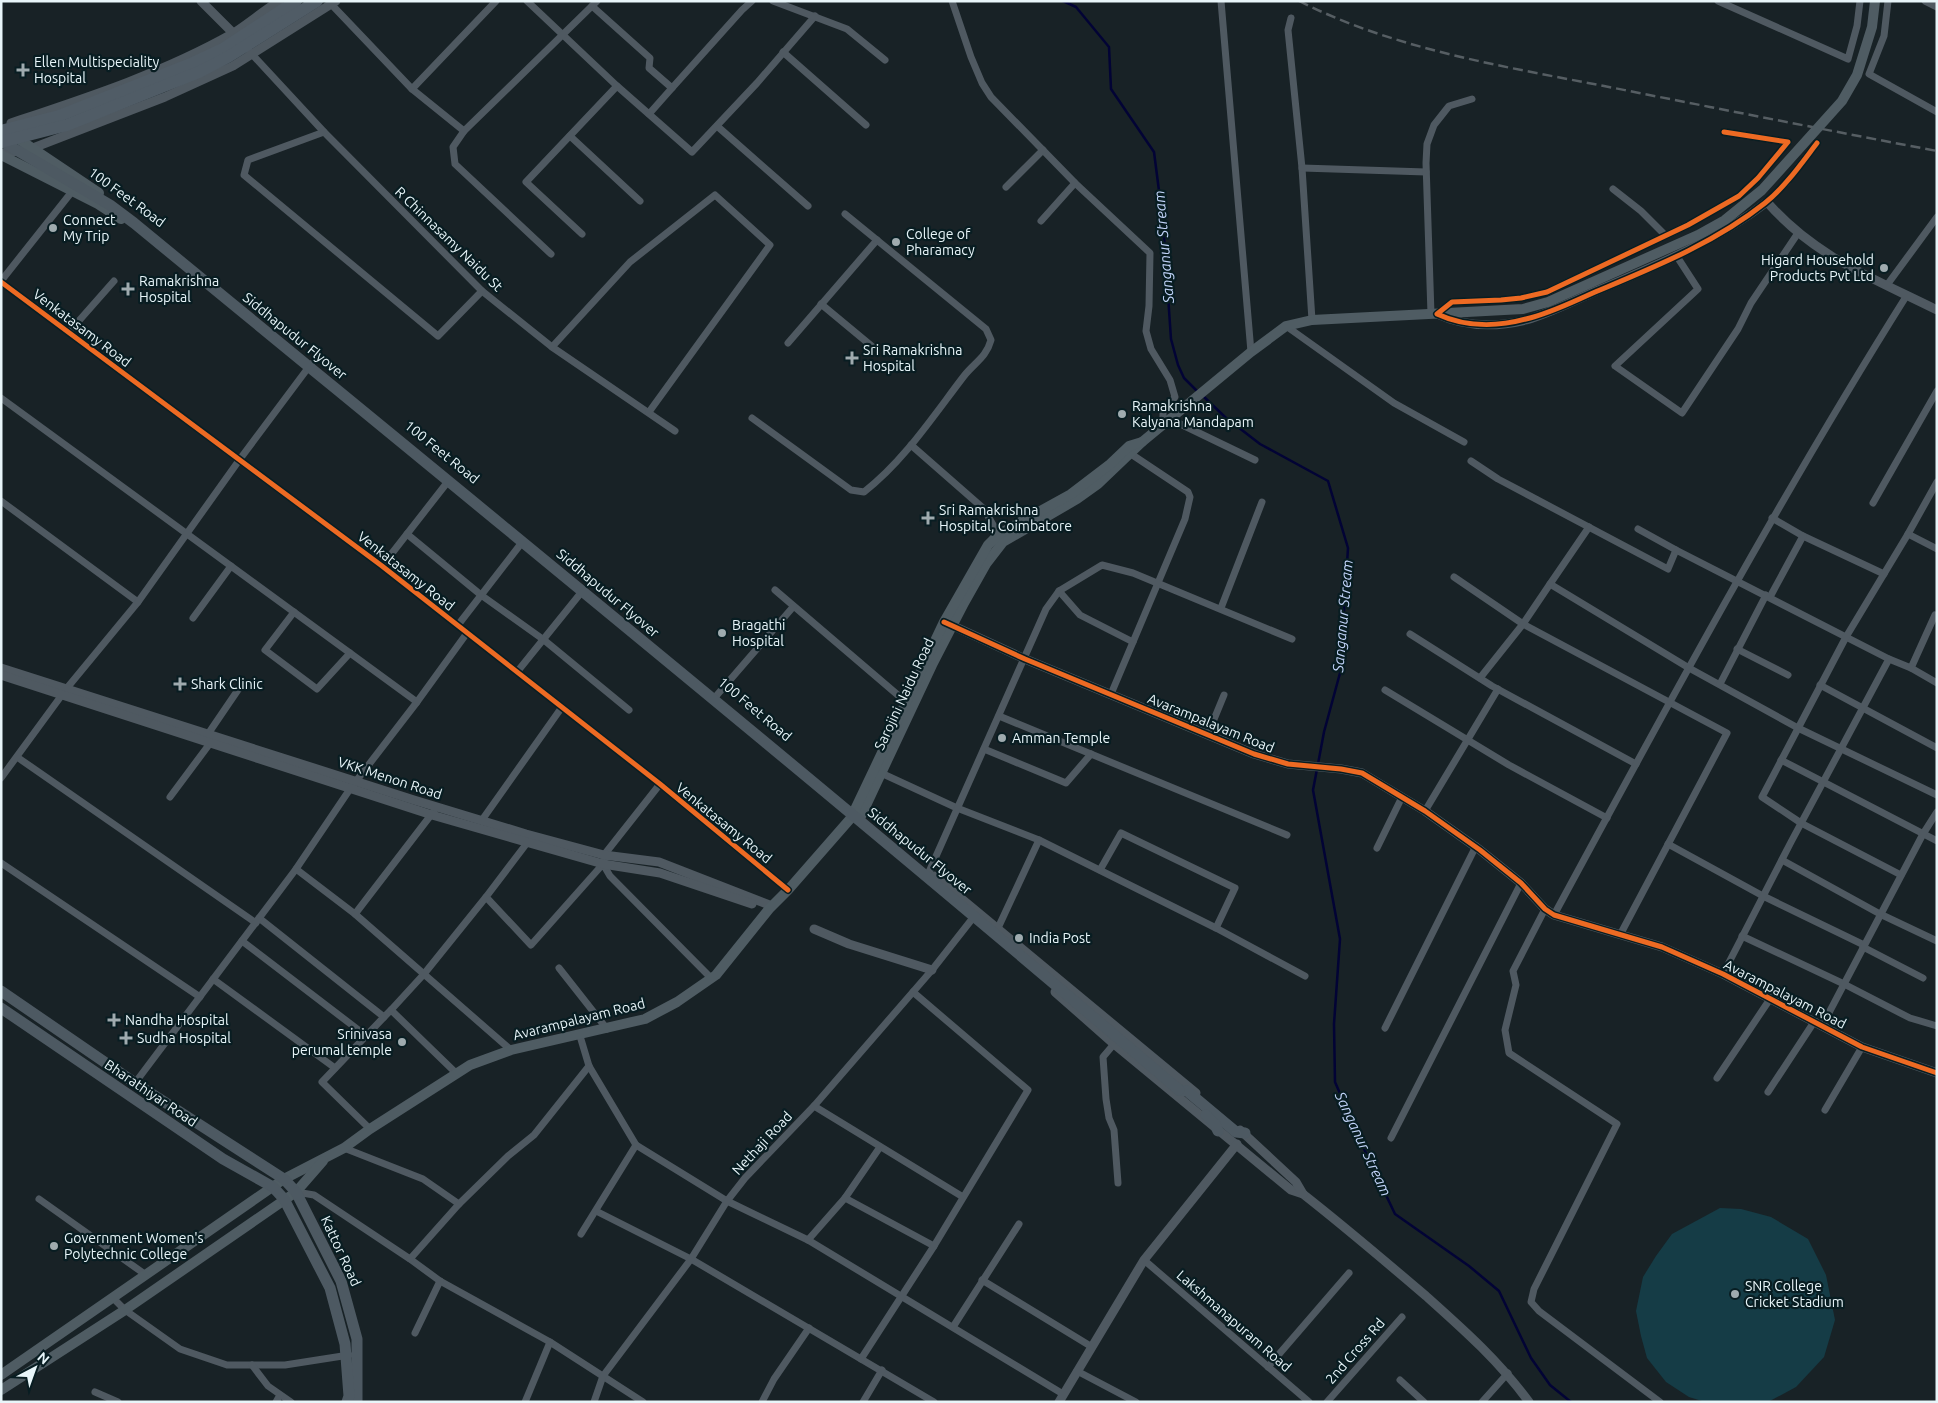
<svg xmlns="http://www.w3.org/2000/svg" width="1938" height="1403" viewBox="0 0 1938 1403" font-family="Ubuntu,sans-serif">
	<style>
		.garden { fill: #153c46 }
		.lines { fill: none; stroke-linecap: round; stroke-linejoin: round }
		.stream { stroke: #020335; stroke-width: 2.5 }
		.minor { stroke: #4f5961; stroke-width: 7 }
		.tertiary { stroke: #4f5961; stroke-width: 9 }
		.secondary { stroke: #4f5c63; stroke-width: 10 }
		.primary { stroke: #4d5962; stroke-width: 11 }
		.rail { stroke: #565e63; stroke-width: 2.5; stroke-dasharray: 10 5; stroke-linecap: butt }
		.secondary-bridge { stroke: #4f5c63; stroke-width: 10 }
		.primary-bridge { stroke: #4d5962; stroke-width: 11 }
		.trunk-bridge { stroke: #505c66; stroke-width: 12 }
		.cycleway-casing { stroke: #081d22; stroke-width: 8 }
		.cycleway { stroke: #ed6a23; stroke-width: 5 }
		.poi-dot { fill: #9fabaf; stroke: #081d22; stroke-width: 2 }
		.labels { text-anchor: middle; stroke-width: 4.5; stroke-linejoin: round; paint-order: stroke }
		.poi-label { font-size: 14px; fill: #e8f5f9; stroke: #081d22; text-anchor: start }
		.street-label { font-size: 14px; fill: #e8f5f9; stroke: #081d22 }
		.water-label { font-size: 15px; font-style: italic; fill: #c1d3f8; stroke: #081d22 }
	</style>
	<rect width="100%" height="100%" fill="#182226"/>
	<path class="garden" d="M1720,1208L1741,1209L1771,1217L1808,1239L1826,1275L1835,1320L1824,1357L1796,1387L1768,1402H1705L1689,1397L1666,1382L1647,1358L1641,1336L1636,1311L1643,1277L1656,1256L1672,1234Z"/>
	<g class="lines">
		<g class="stream">
			<path d="M1063,1L1076,7L1109,47L1111,89L1154,152L1163,222L1171,339L1178,365L1184,378L1198,392"/>
			<path d="M1202,395L1225,417L1260,444L1328,481L1348,548L1340,673L1324,732L1318,764"/>
			<path d="M1317,769L1313,790L1340,939L1334,1024L1335,1082L1364,1149L1395,1214L1469,1266L1499,1291L1531,1358L1550,1385L1571,1402"/>
		</g>
		<g class="minor">
			<path d="M527,1L617,86L692,152L757,83L815,16"/>
			<path d="M597,1L592,6L650,58L649,68L672,88L742,10L752,1"/>
			<path d="M773,1L847,29L885,60"/>
			<path d="M952,1L971,57L982,83L991,97L1075,183L1150,253L1149,306L1146,331L1151,349L1170,380L1175,397L1163,412V425"/>
			<path d="M1221,1L1251,352"/>
			<path d="M1718,1L1848,59L1857,26L1860,1"/>
			<path d="M1888,1L1884,36L1869,74L1937,112"/>
			<path d="M1925,1L1937,7"/>
			<path d="M331,4L412,89L464,131"/>
			<path d="M1291,18L1288,30L1302,168L1312,320"/>
			<path d="M250,52L324,132L482,291L552,347L675,431"/>
			<path d="M783,52L866,125"/>
			<path d="M412,89L496,1"/>
			<path d="M649,114L672,88"/>
			<path d="M717,126L808,206"/>
			<path d="M324,132L248,160L244,175L438,336L482,291"/>
			<path d="M570,136L640,201"/>
			<path d="M1302,168L1426,172"/>
			<path d="M1006,187L1043,150"/>
			<path d="M1613,189L1641,211L1665,235"/>
			<path d="M1767,202L1786,183L1817,143"/>
			<path d="M1041,221L1075,183"/>
			<path d="M582,234L526,182L617,86"/>
			<path d="M551,254L455,164L453,147L464,131L592,6"/>
			<path d="M1676,255L1698,289L1615,366L1682,413L1738,329L1751,303L1798,233"/>
			<path d="M1,281L74,189"/>
			<path d="M1,282L382,566L660,784L788,890"/>
			<path d="M1887,285L1937,217"/>
			<path d="M821,304L874,348"/>
			<path d="M1431,314L1426,163L1427,144L1434,125L1449,106L1472,99"/>
			<path d="M1437,314L1452,302L1501,300L1521,298L1547,292L1688,225L1739,196L1758,178L1788,142L1724,132"/>
			<path d="M1286,326L1394,403L1464,442"/>
			<path d="M69,332L114,281"/>
			<path d="M788,343L877,240"/>
			<path d="M552,347L630,262L715,195L770,245L649,412"/>
			<path d="M1,398L417,702"/>
			<path d="M752,418L851,490L864,492C904,461 934,415 964,376C975,362 986,358 991,340L986,329L845,214"/>
			<path d="M1170,419L1255,460"/>
			<path d="M911,445L984,509L1000,537"/>
			<path d="M1471,461L1498,479L1668,569L1676,550L1889,659"/>
			<path d="M1937,482L1908,534L1937,549"/>
			<path d="M1,501L138,602"/>
			<path d="M1873,503L1937,391"/>
			<path d="M1772,518L1803,536L1884,574"/>
			<path d="M1589,527L1550,584L1689,668L1798,728L1937,795"/>
			<path d="M1638,529L1676,550"/>
			<path d="M407,534L481,595L544,640L629,710"/>
			<path d="M382,566L446,484"/>
			<path d="M1454,577L1523,624L1727,733L1620,935"/>
			<path d="M775,590L906,702"/>
			<path d="M1059,591L1080,615L1133,642"/>
			<path d="M1770,597L1803,536"/>
			<path d="M1221,608L1262,502"/>
			<path d="M294,612L265,650L317,689L350,653"/>
			<path d="M193,618L231,566"/>
			<path d="M458,625L520,545"/>
			<path d="M1410,634L1492,686L1636,764"/>
			<path d="M1737,649L1788,675"/>
			<path d="M1911,668L1935,615"/>
			<path d="M517,672L580,594"/>
			<path d="M1480,678L1523,624L1550,584"/>
			<path d="M1720,684L1766,595"/>
			<path d="M1820,685L1937,748"/>
			<path d="M1385,690L1509,765L1607,818"/>
			<path d="M1111,694L1185,519L1190,497L1188,492L1131,454"/>
			<path d="M717,695L793,607"/>
			<path d="M999,716L1287,835"/>
			<path d="M208,734L242,684"/>
			<path d="M1208,734L1224,695"/>
			<path d="M984,749L1066,783L1091,754"/>
			<path d="M17,757L256,923"/>
			<path d="M1781,760L1937,841"/>
			<path d="M881,773L957,808L1039,840L1216,928L1305,976"/>
			<path d="M1,778L67,688L138,602L240,459L311,364"/>
			<path d="M170,797L211,742"/>
			<path d="M1425,811L1498,689"/>
			<path d="M482,820L562,707"/>
			<path d="M527,843L486,897L531,945L603,864L610,876L711,978"/>
			<path d="M1668,844L1763,896L1864,945"/>
			<path d="M1377,848L1402,797"/>
			<path d="M604,859V855L660,784"/>
			<path d="M1782,860L1880,914L1937,941"/>
			<path d="M1,863L200,997"/>
			<path d="M296,869L355,914L511,1050"/>
			<path d="M1100,870L1121,833L1235,888L1216,928"/>
			<path d="M929,872L1046,609L1059,591L1102,565L1133,573L1292,639"/>
			<path d="M1901,875L1801,823L1762,797L1846,637L1908,534"/>
			<path d="M1545,909L1513,971L1516,985L1505,1030L1509,1053L1617,1124L1534,1289L1531,1302L1539,1311L1660,1402"/>
			<path d="M355,914L434,811"/>
			<path d="M1554,915C1667,706 1780,497 1907,295"/>
			<path d="M259,918L384,1017L391,1010L457,1074"/>
			<path d="M998,928L1039,840"/>
			<path d="M1742,936L1844,984L1910,1018L1937,1026"/>
			<path d="M242,941L365,1035"/>
			<path d="M1863,947L1923,978"/>
			<path d="M559,968L607,1029"/>
			<path d="M1723,974L1791,842L1889,659L1911,668L1937,683"/>
			<path d="M213,979L335,1068"/>
			<path d="M391,1010L424,974L486,897"/>
			<path d="M1822,1026L1923,834L1937,812"/>
			<path d="M1385,1028L1476,846"/>
			<path d="M580,1036L589,1066L636,1145L727,1201L808,1240L1063,1394"/>
			<path d="M1114,1044L1103,1057L1106,1099L1109,1118L1114,1130L1118,1183"/>
			<path d="M1717,1078L1770,999"/>
			<path d="M135,1083L296,869L350,789L417,702L467,633"/>
			<path d="M1768,1092L1814,1022"/>
			<path d="M814,1106L963,1197"/>
			<path d="M1825,1110L1862,1047"/>
			<path d="M370,1129L322,1082L384,1017"/>
			<path d="M1391,1138L1521,883"/>
			<path d="M344,1148L423,1179L459,1204"/>
			<path d="M296,1192L314,1195L410,1259L440,1281L550,1342L643,1402"/>
			<path d="M845,1198L934,1246"/>
			<path d="M39,1199L146,1275"/>
			<path d="M596,1211L691,1259L934,1402"/>
			<path d="M581,1234L636,1145"/>
			<path d="M808,1240L845,1198L880,1147"/>
			<path d="M410,1259L459,1204L508,1156L534,1135L589,1066"/>
			<path d="M1144,1260L1309,1402"/>
			<path d="M982,1280L1092,1347"/>
			<path d="M113,1298L125,1310L180,1349L227,1365H285L349,1355"/>
			<path d="M953,1327L1019,1224"/>
			<path d="M415,1333L440,1281"/>
			<path d="M861,1359L934,1246L1028,1090L913,992"/>
			<path d="M252,1365L268,1386L291,1402"/>
			<path d="M1268,1367L1349,1273"/>
			<path d="M1077,1371L1136,1402"/>
			<path d="M1400,1380L1424,1402"/>
			<path d="M95,1392L118,1402"/>
			<path d="M276,1402L280,1395"/>
			<path d="M525,1402L550,1342"/>
			<path d="M594,1402L603,1376L691,1259L727,1201L745,1178L814,1106L932,970L976,914"/>
			<path d="M762,1402L774,1379L809,1328"/>
			<path d="M863,1402L882,1370"/>
			<path d="M1327,1402L1402,1317"/>
			<path d="M1482,1402L1508,1373"/>
		</g>
		<g class="tertiary">
			<path d="M201,1L233,33"/>
			<path d="M11,123C86,98 163,73 232,34C248,24 263,11 279,1"/>
			<path d="M1,154L33,148L165,97L233,66L336,1"/>
			<path d="M1437,314C1465,327 1497,327 1526,320C1550,313 1573,301 1596,291C1655,266 1716,241 1767,202C1815,257 1873,278 1937,310"/>
			<path d="M947,623L1025,659L1254,754L1288,764L1341,769L1362,773L1425,811L1480,850L1521,883L1545,909L1554,915L1662,947L1723,974L1862,1047L1937,1073"/>
			<path d="M1,668L414,800L526,834L604,855L659,862L772,906"/>
			<path d="M1,675L432,815L603,864L660,873L752,904"/>
			<path d="M934,876L1196,1093"/>
			<path d="M814,929L849,944L932,970"/>
			<path d="M1055,992L1114,1044L1291,1190L1303,1194C1345,1227 1385,1261 1426,1296C1464,1330 1498,1360 1529,1402"/>
			<path d="M1240,1130L1296,1182L1303,1194"/>
			<path d="M1059,1402L1144,1260L1237,1144"/>
		</g>
		<g class="secondary">
			<path d="M14,136L99,193"/>
			<path d="M1,155L98,204L121,219"/>
			<path d="M861,816L932,665L964,603L986,564L1003,542L1077,499L1098,484L1142,442L1251,352L1286,326L1312,320L1448,313"/>
			<path d="M1,1375L284,1179L344,1148L370,1129L470,1065L511,1050L645,1019L677,1002L716,975L769,909L788,890L851,818L944,622L988,545L999,534L1071,494L1109,465L1129,446L1142,442"/>
			<path d="M1,1390L125,1310L296,1192L323,1161"/>
		</g>
		<g class="primary">
			<path d="M1,991L135,1083L284,1179L296,1192L341,1281L357,1339V1402"/>
			<path d="M1,1008L223,1159L273,1187L284,1199L330,1288L345,1344L349,1396L347,1402"/>
			<path d="M1179,1090L1187,1091L1236,1132L1245,1133"/>
			<path d="M1206,1115L1215,1124L1218,1131"/>
		</g>
		<path class="rail" d="M1299,1C1394,49 1501,66 1604,86C1715,108 1826,130 1937,151"/>
		<path class="secondary-bridge" d="M1448,313L1523,309L1548,302L1698,235L1725,220L1762,190L1842,101L1857,75L1872,27L1875,1"/>
		<path class="primary-bridge" d="M1,141L110,205L134,223C483,510 835,796 1179,1090"/>
		<g class="trunk-bridge">
			<path d="M1,131L59,116L193,63L223,49L296,1"/>
			<path d="M1,142L67,125L199,72L228,57L317,1"/>
		</g>
		<g class="cycleway-casing">
			<g id="cycleway">
				<path d="M1724,132L1788,142L1758,178L1739,196L1688,225L1547,292L1521,298L1501,300L1452,302L1437,314C1465,327 1497,327 1526,319C1552,313 1576,300 1600,290C1657,266 1716,242 1765,203C1785,187 1801,164 1817,143"/>
				<path d="M1,282L382,566L660,784L788,890"/>
				<path d="M944,622L1025,659L1254,754L1288,764L1341,769L1362,773L1425,811L1480,850L1521,883L1545,909L1554,915L1662,947L1723,974L1862,1047L1937,1073"/>
			</g>
		</g>
		<use href="#cycleway" class="cycleway"/>
	</g>
	<g class="poi-dot">
		<path d="M20.5 62.5h5v5h5v5h-5v5h-5v-5h-5v-5h5z"/>
		<circle cx="53" cy="228" r="5"/>
		<circle cx="896" cy="242" r="5"/>
		<circle cx="1884" cy="268" r="5"/>
		<path d="M125.5 281.5h5v5h5v5h-5v5h-5v-5h-5v-5h5z"/>
		<path d="M849.5 350.5h5v5h5v5h-5v5h-5v-5h-5v-5h5z"/>
		<circle cx="1122" cy="414" r="5"/>
		<path d="M925.5 510.5h5v5h5v5h-5v5h-5v-5h-5v-5h5z"/>
		<circle cx="722" cy="633" r="5"/>
		<path d="M177.5 676.5h5v5h5v5h-5v5h-5v-5h-5v-5h5z"/>
		<circle cx="1002" cy="738" r="5"/>
		<circle cx="1019" cy="938" r="5"/>
		<path d="M111.5 1012.5h5v5h5v5h-5v5h-5v-5h-5v-5h5z"/>
		<path d="M123.5 1030.5h5v5h5v5h-5v5h-5v-5h-5v-5h5z"/>
		<circle cx="402" cy="1042" r="5"/>
		<circle cx="54" cy="1246" r="5"/>
		<circle cx="1735" cy="1294" r="5"/>
	</g>
	<g class="labels">
		<g class="poi-label">
			<text x="34" y="67">Ellen Multispeciality<tspan x="34" dy="16">Hospital</tspan></text>
			<text x="63" y="225">Connect<tspan x="63" dy="16">My Trip</tspan></text>
			<text x="906" y="239">College of<tspan x="906" dy="16">Pharamacy</tspan></text>
			<text x="1874" y="265" text-anchor="end">Higard Household<tspan x="1874" dy="16">Products Pvt Ltd</tspan></text>
			<text x="139" y="286">Ramakrishna<tspan x="139" dy="16">Hospital</tspan></text>
			<text x="863" y="355">Sri Ramakrishna<tspan x="863" dy="16">Hospital</tspan></text>
			<text x="1132" y="411">Ramakrishna<tspan x="1132" dy="16">Kalyana Mandapam</tspan></text>
			<text x="939" y="515">Sri Ramakrishna<tspan x="939" dy="16">Hospital, Coimbatore</tspan></text>
			<text x="732" y="630">Bragathi<tspan x="732" dy="16">Hospital</tspan></text>
			<text x="191" y="689">Shark Clinic</text>
			<text x="1012" y="743">Amman Temple</text>
			<text x="1029" y="943">India Post</text>
			<text x="125" y="1025">Nandha Hospital</text>
			<text x="392" y="1039" text-anchor="end">Srinivasa<tspan x="392" dy="16">perumal temple</tspan></text>
			<text x="137" y="1043">Sudha Hospital</text>
			<text x="64" y="1243">Government Women's<tspan x="64" dy="16">Polytechnic College</tspan></text>
			<text x="1745" y="1291">SNR College<tspan x="1745" dy="16">Cricket Stadium</tspan></text>
		</g>
		<g class="street-label">
			<text transform="translate(127 197) rotate(36)" y="5">100 Feet Road</text>
			<text transform="translate(449 239) rotate(44)" y="5">R Chinnasamy Naidu St</text>
			<text transform="translate(82 328) rotate(37)" y="5">Venkatasamy Road</text>
			<text transform="translate(295 336) rotate(39)" y="5">Siddhapudur Flyover</text>
			<text transform="translate(442 452) rotate(39)" y="5">100 Feet Road</text>
			<text transform="translate(406 571) rotate(38)" y="5">Venkatasamy Road</text>
			<text transform="translate(608 593) rotate(40)" y="5">Siddhapudur Flyover</text>
			<text transform="translate(904 694) rotate(-65)" y="5">Sarojini Naidu Road</text>
			<text transform="translate(755 709) rotate(40)" y="5">100 Feet Road</text>
			<text transform="translate(1211 723) rotate(22)" y="5">Avarampalayam Road</text>
			<text transform="translate(390 778) rotate(18)" y="5">VKK Menon Road</text>
			<text transform="translate(724 823) rotate(39)" y="5">Venkatasamy Road</text>
			<text transform="translate(920 851) rotate(39)" y="5">Siddhapudur Flyover</text>
			<text transform="translate(1785 994) rotate(27)" y="5">Avarampalayam Road</text>
			<text transform="translate(579 1019) rotate(-14)" y="5">Avarampalayam Road</text>
			<text transform="translate(151 1093) rotate(34)" y="5">Bharathiyar Road</text>
			<text transform="translate(762 1143) rotate(-47)" y="5">Nethaji Road</text>
			<text transform="translate(341 1251) rotate(65)" y="5">Kattor Road</text>
			<text transform="translate(1234 1321) rotate(41)" y="5">Lakshmanapuram Road</text>
			<text transform="translate(1355 1351) rotate(-49)" y="5">2nd Cross Rd</text>
		</g>
		<g class="water-label">
			<text transform="translate(1164 247) rotate(-95)" y="5">Sanganur Stream</text>
			<text transform="translate(1343 616) rotate(-85)" y="5">Sanganur Stream</text>
			<text transform="translate(1363 1144) rotate(65)" y="5">Sanganur Stream</text>
		</g>
	</g>
	<rect width="1938" height="1403" fill="none" stroke="#e8f5f9" stroke-width="5"/>
	<g transform="translate(35 1368) rotate(41)" stroke="#081d22" stroke-width="4" paint-order="stroke">
	<path d="M0-4L9 19L0 12L-9 19Z" fill="#e8f5f9"/>
	<text y="-8" font-size="14" font-weight="bold" text-anchor="middle" fill="#e8f5f9">N</text>
	</g>
</svg>
